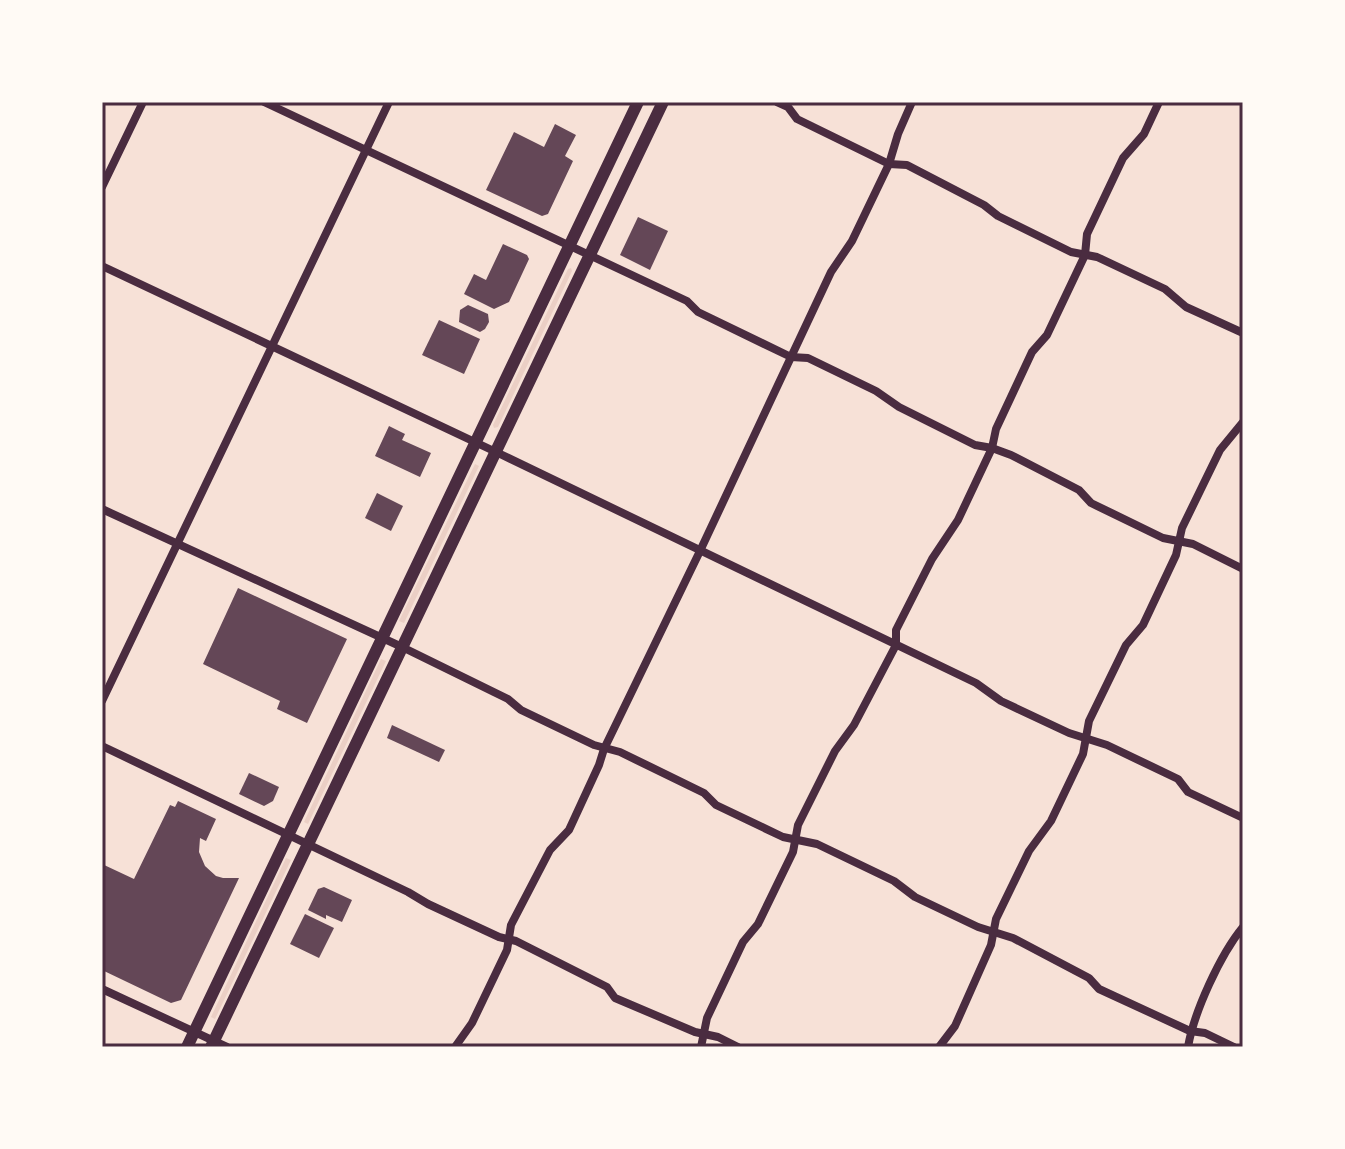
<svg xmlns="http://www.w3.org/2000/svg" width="1345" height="1149" viewBox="0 0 1345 1149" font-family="'Asap Condensed',sans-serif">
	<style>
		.green { fill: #ebcfc5 }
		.building { fill: #644757 }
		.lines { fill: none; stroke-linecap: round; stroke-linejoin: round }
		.minor { stroke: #4a2c40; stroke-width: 8 }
		.primary { stroke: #4a2c40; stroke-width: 12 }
		.neatline { fill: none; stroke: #4a2c40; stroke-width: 3 }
	</style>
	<rect width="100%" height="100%" fill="#f7e1d7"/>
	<g class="green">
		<path d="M571,268L572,271L498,427L494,428L493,425L568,269Z"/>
		<path d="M475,464L479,466L404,623L399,621Z"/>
		<path d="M381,659L386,661L308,824L304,822Z"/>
		<path d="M286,858L291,860L215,1019L211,1017Z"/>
	</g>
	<g class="building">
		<path d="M555,124L576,135L565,156L573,161L548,214L542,216L486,190L514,132L544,147Z"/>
		<path d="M638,217L668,231L650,270L620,255Z"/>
		<path d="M503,244L527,255L529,259L509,302L494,309L464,294L474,274L486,280Z"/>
		<path d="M468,305L488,314L489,322L485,329L480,332L459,322L460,310Z"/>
		<path d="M439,320L480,339L464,374L422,355Z"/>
		<path d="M389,426L405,434L402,440L431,453L420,477L375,456Z"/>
		<path d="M377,493L403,506L391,531L365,518Z"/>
		<path d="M238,588L347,639L307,723L277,709L280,701L203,664Z"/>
		<path d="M392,725L445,750L439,762L387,738Z"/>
		<path d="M249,773L279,787L273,801L264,806L239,794Z"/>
		<path d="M178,801L216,819L206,841L200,838L199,852L205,866L216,876L223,878H239L181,1000L171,1003L102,970V864L134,879L170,805L175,807Z"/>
		<path d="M324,887L352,900L342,922L326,915V919L308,910L318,889Z"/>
		<path d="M305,914L334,928L319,958L290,944Z"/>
	</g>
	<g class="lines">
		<g class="minor">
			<path d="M264,102L687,301L698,312L791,357L808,358L876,391L899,407L975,445L992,448L1011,455L1079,490L1091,503L1163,538L1193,544L1243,569"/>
			<path d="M777,102L788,107L797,119L889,164L907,165L984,205L998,216L1071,252L1097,257L1165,289L1186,307L1243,333"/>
			<path d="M102,187L143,102"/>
			<path d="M102,266L496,452L976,683L1001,701L1069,733L1107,745L1178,779L1188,792L1243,818"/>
			<path d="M102,509L402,647L508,699L521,710L594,745L620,752L704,793L716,805L783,837L817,844L894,881L915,897L978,927L1013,938L1089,978L1099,989L1190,1031L1205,1033L1234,1047"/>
			<path d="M102,701L389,102"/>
			<path d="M102,746L408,892L428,904L499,937L516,941L607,987L615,998L695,1032L718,1037L738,1047"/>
			<path d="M102,989L227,1047"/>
			<path d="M455,1047L472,1023L507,950L511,925L550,850L569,830L599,765L604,749L700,551L831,272L852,241L889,164L898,134L912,102"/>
			<path d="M701,1047L707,1018L743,942L758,924L793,852L798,825L835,751L854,725L896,645V630L932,559L958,520L992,448L996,429L1032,352L1047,335L1085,255L1087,234L1123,158L1144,134L1159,102"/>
			<path d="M939,1047L955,1026L991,945L996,919L1029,851L1051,821L1083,754L1089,721L1126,645L1143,625L1176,555L1182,528L1220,450L1243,422"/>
			<path d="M1188,1047C1194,1012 1220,955 1243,927"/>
		</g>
		<g class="primary">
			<path d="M187,1047L638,102"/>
			<path d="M211,1047L663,102"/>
		</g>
	</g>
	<rect width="1345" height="1149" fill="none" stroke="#fffaf5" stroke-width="208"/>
	<rect x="104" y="104" width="1137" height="941" class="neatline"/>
</svg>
